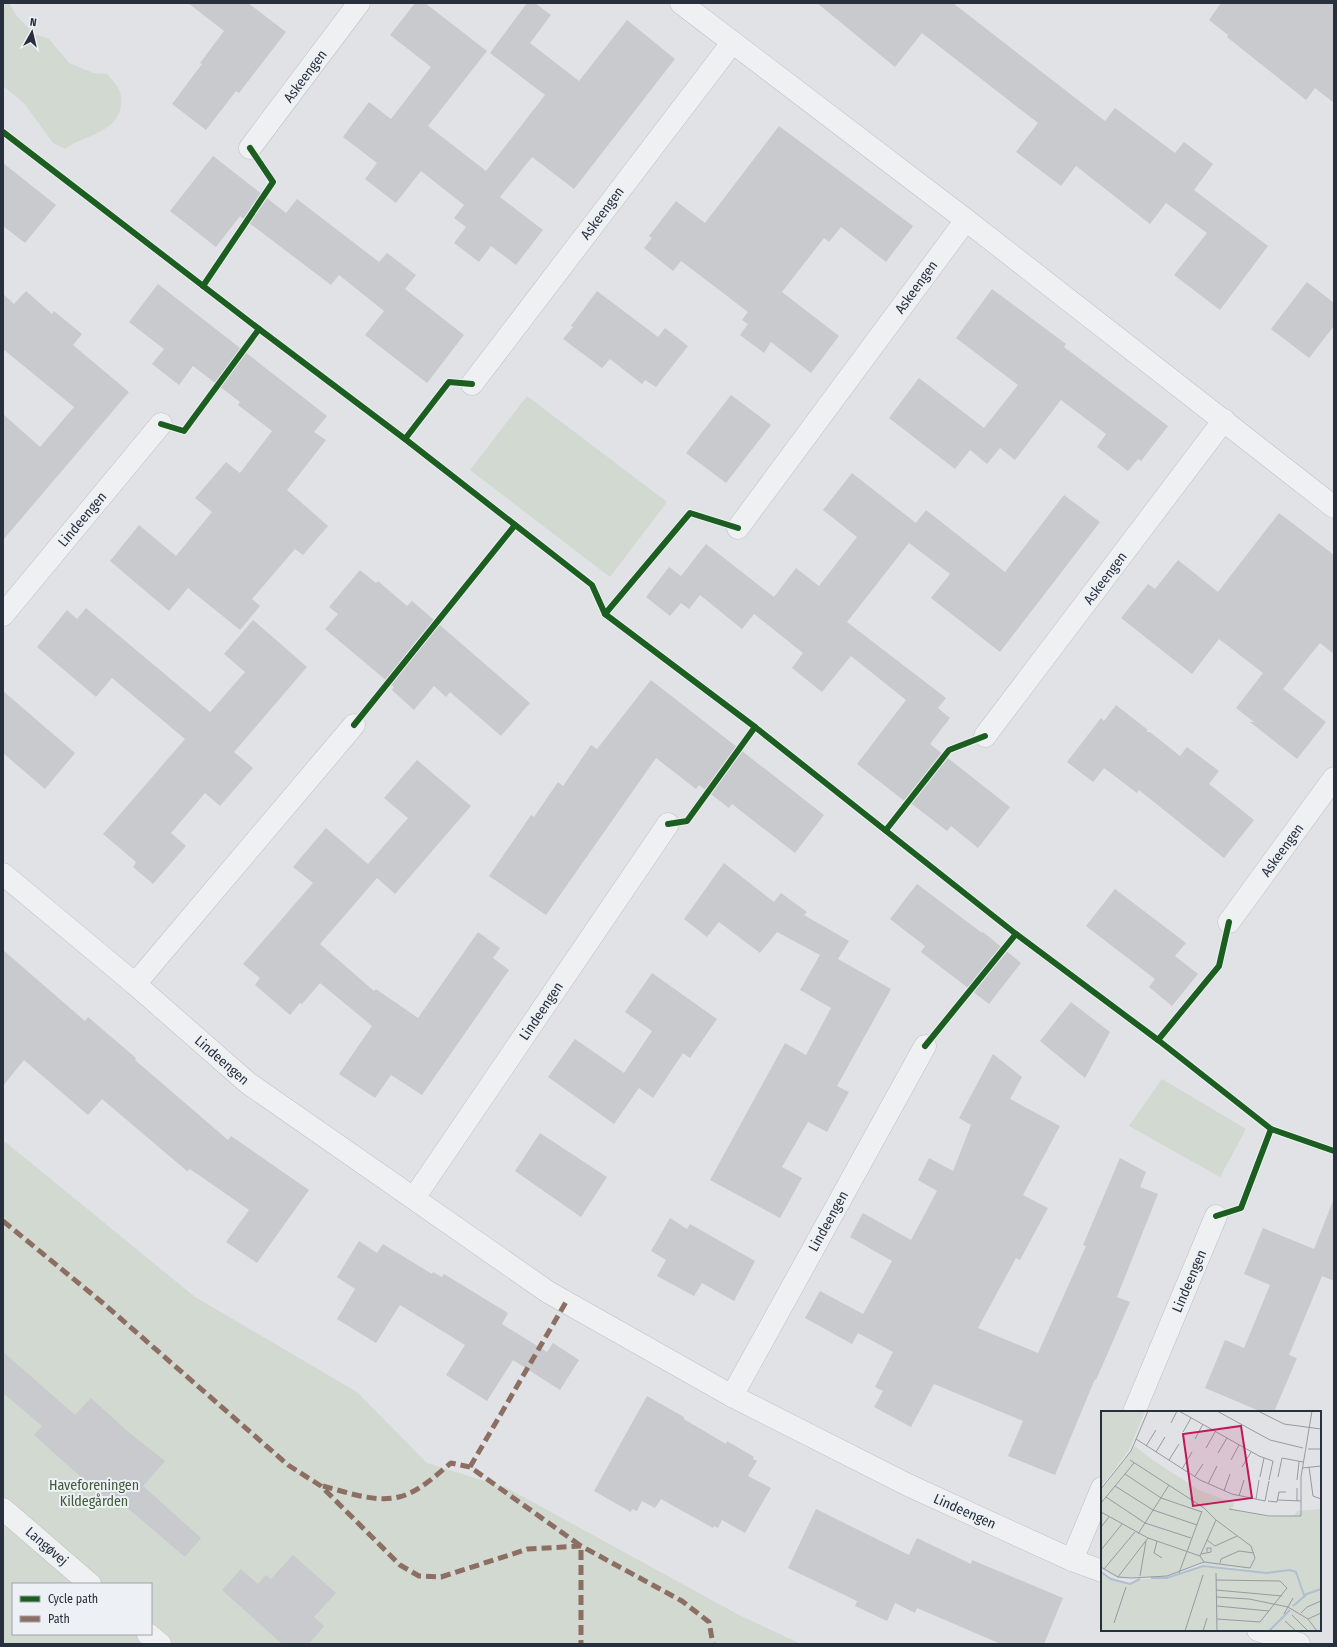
<svg xmlns="http://www.w3.org/2000/svg" width="1337" height="1647" viewBox="0 0 1337 1647" font-family="'Fira Sans Condensed',sans-serif">
	<style>
		.green { fill: #d1d9d0; fill-rule: evenodd }
		.building { fill: #c8cacd }
		.lines { fill: none; stroke-linecap: round; stroke-linejoin: round }
		.minor-casing { stroke: #bec0c3; stroke-width: 23 }
		.minor { stroke: #eff0f2; stroke-width: 22 }
		.quiet { stroke: #8d6e63; stroke-width: 5; stroke-dasharray: 10 5; stroke-linecap: butt }
		.cycleway-casing { stroke: #edf1f5; stroke-width: 8 }
		.cycleway { stroke: #1b5e20; stroke-width: 6 }
		.labels { text-anchor: middle; stroke-width: 4; stroke-linejoin: round; paint-order: stroke }
		.street-label { font-size: 14px; fill: #28303d; stroke: #edf1f5 }
		.park-label { font-size: 14px; fill: #3d5935; stroke: #edf1f5 }
		.inset-river { fill: none; stroke: #afbfcf; stroke-width: 2 }
		.inset-road { fill: none; stroke: #969ba2; stroke-width: 1 }
		.view { fill: #c2185b; fill-opacity: 0.15; stroke: #c2185b; stroke-width: 2 }
		.inset-edge { fill: none; stroke: #28303d; stroke-width: 2 }
	</style>
	<rect width="100%" height="100%" fill="#e0e2e5"/>
	<g class="green">
		<path d="M3,3H9L16,15L34,34L49,39L69,63L93,73L107,74C111,79 118,86 120,92C125,110 116,124 99,132C88,138 75,141 65,149L53,143L24,103L3,86Z"/>
		<path d="M527,396L667,502L610,577L470,470Z"/>
		<path d="M1162,1079L1246,1129L1220,1177L1129,1126Z"/>
		<path d="M3,1140L195,1297L357,1392L427,1463L507,1488L739,1615L801,1644H3ZM13,1584H151V1634H13Z"/>
	</g>
	<g class="building">
		<path d="M188,3H248L286,32L239,93L236,91L206,130L172,104L202,64L200,63L224,31Z"/>
		<path d="M415,3H425L487,51L428,126L486,171L545,95L490,53L527,3H535L551,15L530,43L579,81L627,20L675,59L574,189L532,157L500,197L543,230L516,265L491,246L479,262L454,243L466,227L454,218L464,205L421,171L396,203L365,179L377,163L343,137L369,102L391,119L431,67L390,35Z"/>
		<path d="M817,3H953L1105,121L1115,108L1175,153L1184,142L1213,164L1194,190L1268,246L1220,310L1174,275L1207,233L1166,203L1150,224L1076,166L1061,186L1016,152L1038,123L922,33L895,67Z"/>
		<path d="M1221,3H1334V103L1315,88L1306,100L1227,37L1228,35L1209,20Z"/>
		<path d="M779,126L913,226L886,262L841,227L829,242L824,238L782,292L839,336L811,373L771,342L764,353L740,335L748,324L742,320L748,312L681,261L673,271L644,248L652,238L649,236L676,201L705,223Z"/>
		<path d="M213,156L286,213L297,199L379,262L387,253L416,275L405,289L464,335L427,383L365,335L384,311L339,275L331,285L240,216L216,247L170,211Z"/>
		<path d="M3,163L56,205L25,243L3,226Z"/>
		<path d="M1307,282L1334,303V326L1309,358L1271,329Z"/>
		<path d="M158,284L327,416L314,432L326,440L287,490L328,526L303,555L295,549L252,599L260,606L240,630L188,588L169,611L110,561L139,525L176,556L212,512L195,498L226,462L240,473L272,431L238,405L240,402L193,366L179,385L152,364L164,349L129,322Z"/>
		<path d="M992,289L1066,344L1064,347L1168,426L1141,461L1138,459L1128,471L1097,447L1106,434L1061,400L1015,460L1000,448L987,464L970,450L955,469L889,418L919,378L984,428L1018,385L956,338Z"/>
		<path d="M26,291L52,314L54,311L82,334L73,345L129,392L3,540V414L40,447L74,407L3,349V294L14,304Z"/>
		<path d="M597,291L658,337L665,328L688,346L656,387L645,380L642,384L610,359L602,368L563,339L573,327L571,326Z"/>
		<path d="M731,395L771,425L726,483L686,453Z"/>
		<path d="M852,473L916,523L926,510L1005,572L1064,495L1100,522L1000,652L931,598L950,574L909,543L847,622L946,698L938,708L950,718L930,744L1010,807L978,848L951,826L947,831L908,801L907,803L857,764L906,700L851,656L822,692L792,668L803,653L754,614L742,629L700,595L689,609L681,603L670,616L646,597L669,567L681,576L706,544L774,597L796,568L819,586L857,537L823,510Z"/>
		<path d="M1279,513L1334,555V654L1320,643L1283,689L1326,722L1297,759L1250,722H1254L1236,708L1263,673L1219,639L1192,674L1121,618L1148,584L1155,589L1178,560L1218,592Z"/>
		<path d="M360,570L376,583L378,581L407,606L412,601L530,703L501,736L450,692L446,697L434,686L414,710L392,690L394,687L325,629L338,614L329,607Z"/>
		<path d="M86,608L210,712L245,672L224,654L253,620L307,667L234,752L253,768L220,806L205,793L171,833L186,846L153,884L133,867L136,862L103,834L185,739L112,678L96,697L37,647L67,610L77,619Z"/>
		<path d="M651,680L824,815L795,853L732,804L729,808L699,785L696,789L656,758L546,915L489,876L531,815L534,817L558,782L563,786L591,745L597,749Z"/>
		<path d="M3,691L75,753L45,789L3,753Z"/>
		<path d="M1116,705L1148,730L1146,732H1150L1180,756L1187,747L1219,771L1209,784L1254,820L1224,858L1139,790L1137,793L1104,768L1093,782L1067,762L1101,718L1104,721Z"/>
		<path d="M417,760L471,806L395,894L377,878L320,944L374,991L376,989L418,1018L478,932L500,948L493,958L509,970L422,1095L391,1075L375,1098L339,1074L372,1026L320,983L302,1004L300,1003L290,1015L255,985L260,978L243,964L313,883L293,867L326,828L368,864L408,818L384,798Z"/>
		<path d="M724,863L774,902L781,893L807,912L804,915L849,941L838,959L891,989L837,1086L849,1092L827,1132L808,1122L782,1167L802,1178L780,1218L710,1180L785,1043L806,1055L831,1008L800,990L820,955L777,932L760,953L719,922L707,937L684,919Z"/>
		<path d="M917,884L982,933L983,932L1021,963L989,1004L921,952L925,946L890,919Z"/>
		<path d="M1115,889L1186,943L1175,956L1198,974L1172,1006L1149,987L1155,979L1086,926Z"/>
		<path d="M3,950L85,1021L88,1017L136,1058L135,1060L228,1140L231,1136L309,1190L257,1263L226,1242L249,1210L190,1169L187,1171L102,1099L88,1115L24,1060L3,1086Z"/>
		<path d="M652,973L717,1019L690,1058L683,1053L653,1098L639,1088L614,1124L548,1077L575,1039L624,1073L652,1031L625,1012Z"/>
		<path d="M1071,1002L1110,1032L1085,1078L1040,1041Z"/>
		<path d="M993,1054L1022,1077L1010,1099L1060,1126L1023,1195L1048,1208L1020,1260L1016,1258L978,1328L1038,1353L1086,1246L1083,1245L1120,1158L1146,1172L1140,1187L1158,1194L1117,1297L1130,1302L1096,1380L1095,1379L1055,1475L1008,1456L1023,1421L934,1384L911,1427L874,1407L883,1391L875,1387L893,1352L858,1333L852,1344L805,1318L820,1291L863,1314L892,1261L850,1237L863,1213L911,1240L937,1191L918,1180L929,1158L953,1171L971,1125L959,1118Z"/>
		<path d="M540,1133L607,1177L581,1217L515,1171Z"/>
		<path d="M1333,1201L1334,1281L1322,1276L1289,1355L1297,1358L1274,1412H1262L1205,1388L1225,1340L1244,1348L1270,1285L1244,1274L1263,1228L1314,1249Z"/>
		<path d="M670,1218L687,1229L690,1224L755,1261L734,1301L702,1283L694,1296L657,1276L666,1260L651,1251Z"/>
		<path d="M359,1241L377,1253L383,1244L432,1274L433,1272L442,1277L444,1274L508,1313L502,1324L547,1352L553,1343L579,1360L560,1390L513,1360L487,1401L446,1375L465,1345L400,1305L376,1343L337,1319L355,1289L337,1277Z"/>
		<path d="M3,1352L75,1415L91,1398L127,1431L165,1461L143,1486L201,1538L185,1557L123,1504L118,1510L34,1435L42,1426L3,1393Z"/>
		<path d="M647,1396L684,1417V1419L726,1444L727,1441L754,1457L753,1459L757,1461L748,1476L771,1488L745,1533L722,1520L718,1528L714,1526L713,1528L661,1499L655,1508L642,1501L637,1511L632,1509L631,1512L594,1491Z"/>
		<path d="M816,1509L909,1555L917,1538L971,1564L972,1560L1063,1598L1044,1644H1001L917,1608L915,1613L895,1603L887,1621L855,1606L857,1601L788,1568Z"/>
		<path d="M293,1555L336,1593L314,1617L324,1626L309,1644H282L222,1590L241,1569L258,1584L266,1575L271,1579Z"/>
	</g>
	<g class="lines">
		<g class="minor-casing">
			<g id="minor">
				<path d="M681,3L966,220L1334,507"/>
				<path d="M250,148L359,3"/>
				<path d="M472,384L732,43"/>
				<path d="M738,528L966,220"/>
				<path d="M3,615L161,424"/>
				<path d="M985,736L1224,420"/>
				<path d="M3,874L135,984L248,1083L548,1292L732,1396L908,1485L1072,1560L1102,1571"/>
				<path d="M1229,922L1334,778"/>
				<path d="M135,984L354,725"/>
				<path d="M414,1198L668,824"/>
				<path d="M732,1396L925,1046"/>
				<path d="M1134,1412L1216,1216"/>
				<path d="M3,1509L90,1584"/>
				<path d="M1072,1560L1102,1488"/>
				<path d="M1258,1630L1299,1644"/>
				<path d="M148,1634L160,1644"/>
			</g>
		</g>
		<use href="#minor" class="minor"/>
		<g class="quiet">
			<path d="M3,1221L104,1304L288,1465L321,1486L400,1565L419,1576L441,1577L528,1549L581,1546L682,1601L709,1622L713,1644"/>
			<path d="M470,1467L566,1302"/>
			<path d="M323,1486C346,1492 375,1503 399,1497C419,1492 435,1476 451,1463L470,1467L581,1546V1644"/>
		</g>
		<g class="cycleway-casing">
			<g id="cycleway">
				<path d="M3,132L259,329L405,439L592,585L605,614L755,727L1016,934L1158,1040L1271,1129L1334,1151"/>
				<path d="M203,286L273,182L250,148"/>
				<path d="M161,424L184,431L259,329"/>
				<path d="M405,439L449,382L472,384"/>
				<path d="M605,614L690,513L738,528"/>
				<path d="M354,725L515,525"/>
				<path d="M668,824L687,821L755,727"/>
				<path d="M886,830L949,750L985,736"/>
				<path d="M1158,1040L1219,966L1229,922"/>
				<path d="M925,1046L1016,934"/>
				<path d="M1216,1216L1241,1208L1271,1129"/>
			</g>
		</g>
		<use href="#cycleway" class="cycleway"/>
	</g>
	<g class="labels">
		<g class="street-label">
			<text transform="translate(305 76) rotate(-53)" y="5">Askeengen</text>
			<text transform="translate(602 213) rotate(-53)" y="5">Askeengen</text>
			<text transform="translate(916 287) rotate(-54)" y="5">Askeengen</text>
			<text transform="translate(82 519) rotate(-50)" y="5">Lindeengen</text>
			<text transform="translate(1105 578) rotate(-53)" y="5">Askeengen</text>
			<text transform="translate(1282 850) rotate(-54)" y="5">Askeengen</text>
			<text transform="translate(541 1011) rotate(-56)" y="5">Lindeengen</text>
			<text transform="translate(222 1060) rotate(41)" y="5">Lindeengen</text>
			<text transform="translate(828 1221) rotate(-61)" y="5">Lindeengen</text>
			<text transform="translate(1189 1281) rotate(-67)" y="5">Lindeengen</text>
			<text transform="translate(965 1511) rotate(24)" y="5">Lindeengen</text>
			<text transform="translate(47 1546) rotate(41)" y="5">Langøvej</text>
		</g>
		<g class="park-label">
			<text x="94" y="1490">Haveforeningen<tspan x="94" dy="16">Kildegården</tspan></text>
		</g>
	</g>
	<g transform="translate(1101 1411)">
		<rect width="220" height="220" fill="#e0e2e5"/>
		<path d="M0,0H44L28,39L0,76ZM34,35L50,48L98,79L133,92L131,99L168,106L193,105L196,100L220,98V220H0V161L11,168L30,173L37,168H68L98,156L157,159L98,153L66,166L16,167L0,158V80Z" fill="#d1d9d0"/>
		<path class="inset-river" d="M0,161L10,168L29,173L39,168M50,167H66L102,155L166,162L189,159L195,161L203,184L220,178M192,195L205,184M168,220L189,199"/>
		<path class="inset-road" d="M78,0L158,45L172,50L168,69M116,0L169,29L202,37M157,0L183,13L220,18M70,12L76,0M82,21L90,7M35,28L99,69L131,83L164,90L168,70M94,28L102,13M45,35L55,19M105,37L114,21M207,38H220M55,41L64,26M117,42L126,27M68,49L78,33M130,49L138,34M141,56L150,41M208,56L212,85L220,88M201,57L220,55M81,58L91,41M24,63L60,87L101,101M94,65L102,53M159,66L163,47M177,66L181,47L202,51M196,69L198,51M107,73L116,55M14,75L52,99L96,114M196,77V90M0,78L30,40L47,0M123,80L129,63M138,85L143,69M5,86L44,112L90,127M155,88L158,69M177,89L200,90M167,90L176,91L178,81H185M0,92L33,52M128,98L168,105H200V66L211,0M0,101L47,127L99,145L103,151M0,116L8,106M37,123L68,74M106,129L114,135L136,125M56,130L53,142L61,147M0,139L21,113M100,143L110,141V137H106V141M99,145L115,109M119,152L120,148L138,140L153,142M0,156L17,166L31,167L66,165L103,151L149,157L154,147L150,135L115,109L103,97L29,49M3,158L34,121M78,162L101,100M115,162L116,220M39,165L45,130M17,166L47,127M115,169L179,170L186,177L159,211L116,208M115,179L181,185M115,186L148,188L187,196L207,208L216,220M116,195L168,200M200,202L206,196L220,190M183,203L192,187M191,204L207,220M207,208L220,202M184,210L195,220M13,212L25,176M84,220L102,164M102,220L106,207"/>
		<path class="view" d="M140,15L151,87L92,95L82,23Z"/>
		<rect width="220" height="220" class="inset-edge"/>
	</g>
	<rect width="1337" height="1647" fill="none" stroke="#28303d" stroke-width="8"/>
	<rect x="12" y="1583" width="140" height="52" fill="#edf1f5" stroke="#9ea4ab"/>
	<rect x="20" y="1596" width="20" height="6" fill="#1b5e20" stroke="#9ea4ab"/>
	<text x="48" y="1603" font-size="12" fill="#28303d">Cycle path</text>
	<rect x="20" y="1616" width="20" height="6" fill="#8d6e63" stroke="#9ea4ab"/>
	<text x="48" y="1623" font-size="12" fill="#28303d">Path</text>
	<g transform="translate(32 32) rotate(8)" stroke="#edf1f5" stroke-width="3" paint-order="stroke">
	<path d="M0-3L7 15L0 10L-7 15Z" fill="#28303d"/>
	<text y="-6" font-size="11" font-weight="bold" text-anchor="middle" fill="#28303d">N</text>
	</g>
</svg>
